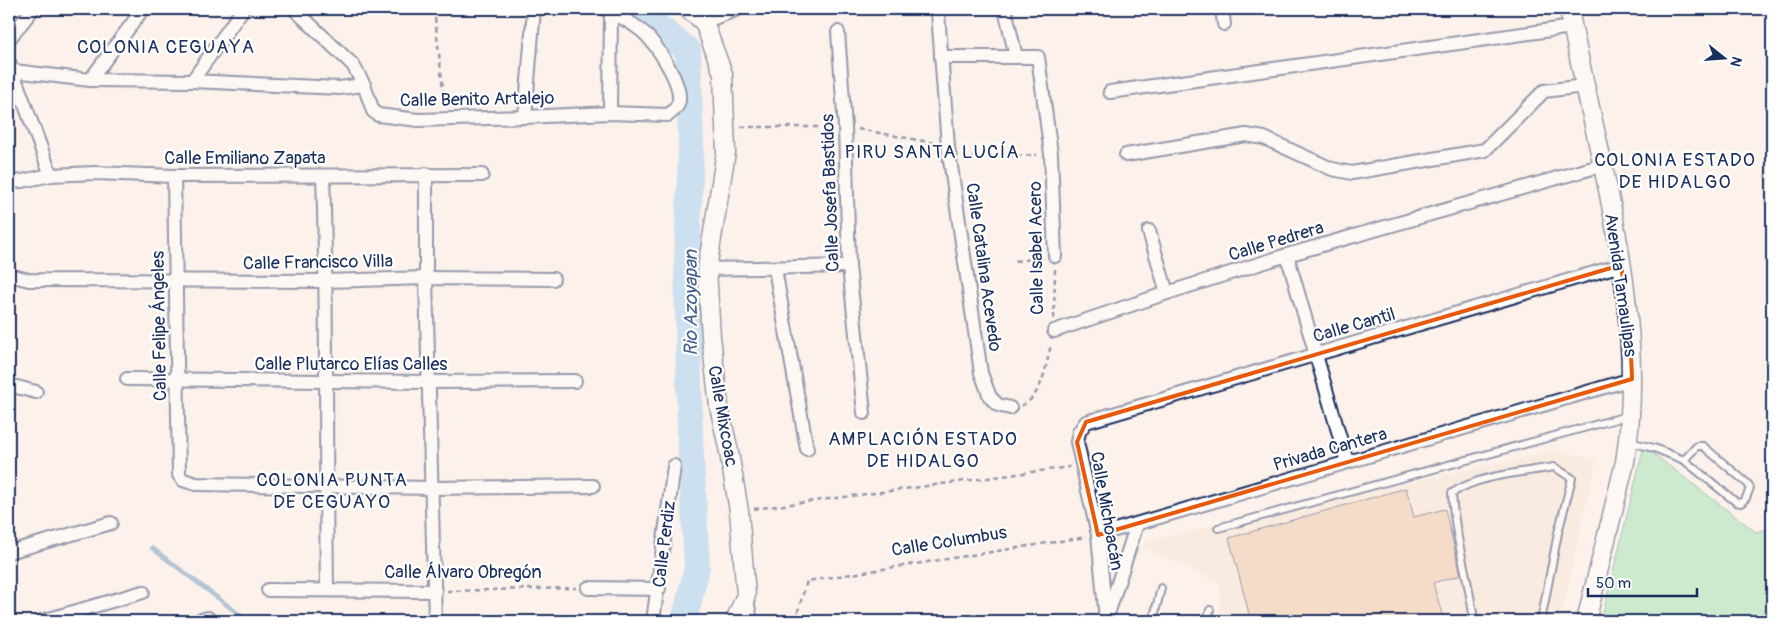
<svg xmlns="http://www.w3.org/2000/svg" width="1781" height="630" viewBox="0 0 1781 630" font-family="Pangolin,sans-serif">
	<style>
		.built { fill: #f8e3d4 }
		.green { fill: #95ddac; stroke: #588685 }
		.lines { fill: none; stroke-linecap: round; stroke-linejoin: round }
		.stream { stroke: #658db8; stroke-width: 4.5 }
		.river { stroke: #96cbf4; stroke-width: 26 }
		.building { fill: #eec09d; stroke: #1b2f5e }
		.lane-casing { stroke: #1b2f5e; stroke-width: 10 }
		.street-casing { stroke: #1b2f5e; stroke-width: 16 }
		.secondary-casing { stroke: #1b2f5e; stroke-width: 21 }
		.path { stroke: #1b2f5e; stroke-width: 2.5; stroke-dasharray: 5 4; stroke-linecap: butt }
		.lane { stroke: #fff; stroke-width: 6 }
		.street { stroke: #fff; stroke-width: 12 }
		.secondary { stroke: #fff; stroke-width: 18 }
		.marked { fill: none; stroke: #e8590c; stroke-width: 4; stroke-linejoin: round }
		.labels { text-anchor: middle; stroke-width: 4.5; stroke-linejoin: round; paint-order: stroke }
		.street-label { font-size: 18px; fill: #1b2f5e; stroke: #fff }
		.neighbourhood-label { font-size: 19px; letter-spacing: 1px; fill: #1b2f5e; stroke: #fff }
		.water-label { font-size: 19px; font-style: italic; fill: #405e8b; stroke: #fff }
	</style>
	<rect width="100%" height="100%" fill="#fcf2eb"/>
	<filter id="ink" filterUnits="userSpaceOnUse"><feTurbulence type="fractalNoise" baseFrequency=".02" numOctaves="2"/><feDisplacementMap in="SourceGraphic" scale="10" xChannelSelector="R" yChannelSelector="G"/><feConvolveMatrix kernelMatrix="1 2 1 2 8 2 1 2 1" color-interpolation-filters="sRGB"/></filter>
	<g filter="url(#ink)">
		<path class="built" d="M1553,451L1597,458L1560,621H1219L1220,583L1143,547L1145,541Z"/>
		<path class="green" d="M1643,450L1651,452L1756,532L1772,528V621H1601Z"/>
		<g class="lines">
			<path class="stream" d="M152,548L248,621"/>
			<path class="river" d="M635,9L688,50L691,145L687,264L690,435L697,568L684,621"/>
		</g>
		<path class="building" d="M1406,488L1414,517L1445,509L1461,575L1433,583L1444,621H1251L1229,538Z"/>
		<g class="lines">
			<g class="lane-casing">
				<g id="lane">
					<path d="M1629,442L1654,448L1684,460L1736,502L1741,503L1746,498L1750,488L1748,484L1703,446H1697L1684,460"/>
					<path d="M1218,528L1627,416"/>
					<path d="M1153,621L1161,588"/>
					<path d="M1207,621L1210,610"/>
					<path d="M1474,621C1469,578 1454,536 1452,493C1481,474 1521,473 1554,467L1572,478L1558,533L1541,621"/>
				</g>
			</g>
			<g class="street-casing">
				<g id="street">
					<path d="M294,9L353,65L364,85L373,111L378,115L418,120L525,117L610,113L668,115C673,111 678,108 679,100C681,81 654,39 638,28C628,20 616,15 605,9"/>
					<path d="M1005,9L1016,57"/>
					<path d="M1222,9L1224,24"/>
					<path d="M938,13L948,146L981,373L990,397L998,405L1010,408"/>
					<path d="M704,22L738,9"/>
					<path d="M838,32L845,127L849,266L864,413"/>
					<path d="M9,39L33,9"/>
					<path d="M941,57H1038L1051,154L1055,256"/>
					<path d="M9,62L51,175"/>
					<path d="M14,71L90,80L192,81L339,88L364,85"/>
					<path d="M90,80L143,9"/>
					<path d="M192,81L243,9"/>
					<path d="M1110,92L1572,27"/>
					<path d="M610,113L611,13"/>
					<path d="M525,117L534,9"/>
					<path d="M1126,155L1246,135L1264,138L1332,169L1352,173L1485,150L1544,91L1584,86"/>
					<path d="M426,174V278L435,621"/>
					<path d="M174,176L179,475L183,480L196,484L432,488L593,486"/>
					<path d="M323,176C328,314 325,451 327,589"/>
					<path d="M9,182L22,181L51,175L95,173L174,176L482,175"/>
					<path d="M1149,231L1167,293"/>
					<path d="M1287,255L1347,462"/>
					<path d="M707,269L849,266"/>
					<path d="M775,269L807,449"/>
					<path d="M9,275L29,280L327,281L426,278L553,279"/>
					<path d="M1054,331L1167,293L1287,255L1603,165"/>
					<path d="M127,379L429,382L575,381"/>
					<path d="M9,385L36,392"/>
					<path d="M1098,535L1632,379"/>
					<path d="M9,552L111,523"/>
					<path d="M588,588L659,589"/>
					<path d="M268,590L435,591"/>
					<path d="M746,595L751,621"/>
					<path d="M1108,614L1137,524"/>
					<path d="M1106,620L1098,535L1077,442L1079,432L1086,422L1621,265"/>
					<path d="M42,621L143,592"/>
					<path d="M197,621L208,618L209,621"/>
					<path d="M653,621L674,466"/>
				</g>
			</g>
			<g class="secondary-casing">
				<g id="secondary">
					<path d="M688,9L704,22L723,74L726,152L707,269L711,337L719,406L729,452L739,511L746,595L735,621"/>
					<path d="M1569,9C1597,156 1649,311 1625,462L1586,621"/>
				</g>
			</g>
			<g class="path">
				<path d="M434,9L445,107"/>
				<path d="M741,127H833"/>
				<path d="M858,129L934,143"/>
				<path d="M963,158L1037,155"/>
				<path d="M1015,261L1043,258"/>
				<path d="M1054,319L1055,269"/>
				<path d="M1021,406C1043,396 1046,365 1051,344"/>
				<path d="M754,509L1070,467"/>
				<path d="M447,591L576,588"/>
				<path d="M795,621L807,581L1086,537"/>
			</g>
			<use href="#lane" class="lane"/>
			<use href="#street" class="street"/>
			<use href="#secondary" class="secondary"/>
		</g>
	</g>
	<path d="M0 0H1781V630H0ZM1621,265L1630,328L1632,379L1098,535L1077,442L1086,422Z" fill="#fcf2eb" fill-opacity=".55" fill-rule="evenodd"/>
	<path class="marked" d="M1621,265L1630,328L1632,379L1098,535L1077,442L1086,422Z"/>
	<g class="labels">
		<g class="street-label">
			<text transform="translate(477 99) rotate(-1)" y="6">Calle Benito Artalejo</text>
			<text x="245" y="164">Calle Emiliano Zapata</text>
			<text transform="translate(830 193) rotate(-92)" y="6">Calle Josefa Bastidos</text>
			<text transform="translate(1276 241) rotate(-17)" y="6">Calle Pedrera</text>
			<text transform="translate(1036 248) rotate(-91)" y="6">Calle Isabel Acero</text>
			<text transform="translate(318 262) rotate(-1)" y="6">Calle Francisco Villa</text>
			<text transform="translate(984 267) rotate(82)" y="6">Calle Catalina Acevedo</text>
			<text transform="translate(1621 285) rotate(82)" y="6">Avenida Tamaulipas</text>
			<text transform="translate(1354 325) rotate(-16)" y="6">Calle Cantil</text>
			<text transform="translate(159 326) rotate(-91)" y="6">Calle Felipe Ángeles</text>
			<text x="351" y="370">Calle Plutarco Elías Calles</text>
			<text transform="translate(723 416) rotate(80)" y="6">Calle Mixcoac</text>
			<text transform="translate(1330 449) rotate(-16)" y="6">Privada Cantera</text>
			<text transform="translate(1107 511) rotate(80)" y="6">Calle Michoacán</text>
			<text transform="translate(949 541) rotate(-9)" y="6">Calle Columbus</text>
			<text transform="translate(664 544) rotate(-83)" y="6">Calle Perdiz</text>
			<text x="463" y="578">Calle Álvaro Obregón</text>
		</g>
		<g class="neighbourhood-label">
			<text x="166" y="53">COLONIA CEGUAYA</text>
			<text x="932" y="158">PIRU SANTA LUCÍA</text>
			<text x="1675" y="166">COLONIA ESTADO<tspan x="1675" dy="22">DE HIDALGO</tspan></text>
			<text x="923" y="445">AMPLACIÓN ESTADO<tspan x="923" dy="22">DE HIDALGO</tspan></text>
			<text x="332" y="486">COLONIA PUNTA<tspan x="332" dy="22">DE CEGUAYO</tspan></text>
		</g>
		<g class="water-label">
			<text transform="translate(690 303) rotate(-90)" y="7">Rio Azoyapan</text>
		</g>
	</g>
	<rect width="1781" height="630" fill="none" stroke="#fff" stroke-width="30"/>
	<rect x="15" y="15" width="1751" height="600" fill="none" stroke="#1b2f5e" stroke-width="2" filter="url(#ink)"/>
	<g transform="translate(1724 58) rotate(107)" stroke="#ffffff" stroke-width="4" paint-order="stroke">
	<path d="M0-4L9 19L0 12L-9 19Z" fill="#1b2f5e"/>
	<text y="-8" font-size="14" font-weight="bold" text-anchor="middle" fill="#1b2f5e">N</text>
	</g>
	<path d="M1588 588v8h109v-8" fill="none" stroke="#1b2f5e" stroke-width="2.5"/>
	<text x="1596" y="588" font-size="15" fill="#1b2f5e" stroke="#ffffff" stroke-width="4" paint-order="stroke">50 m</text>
</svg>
